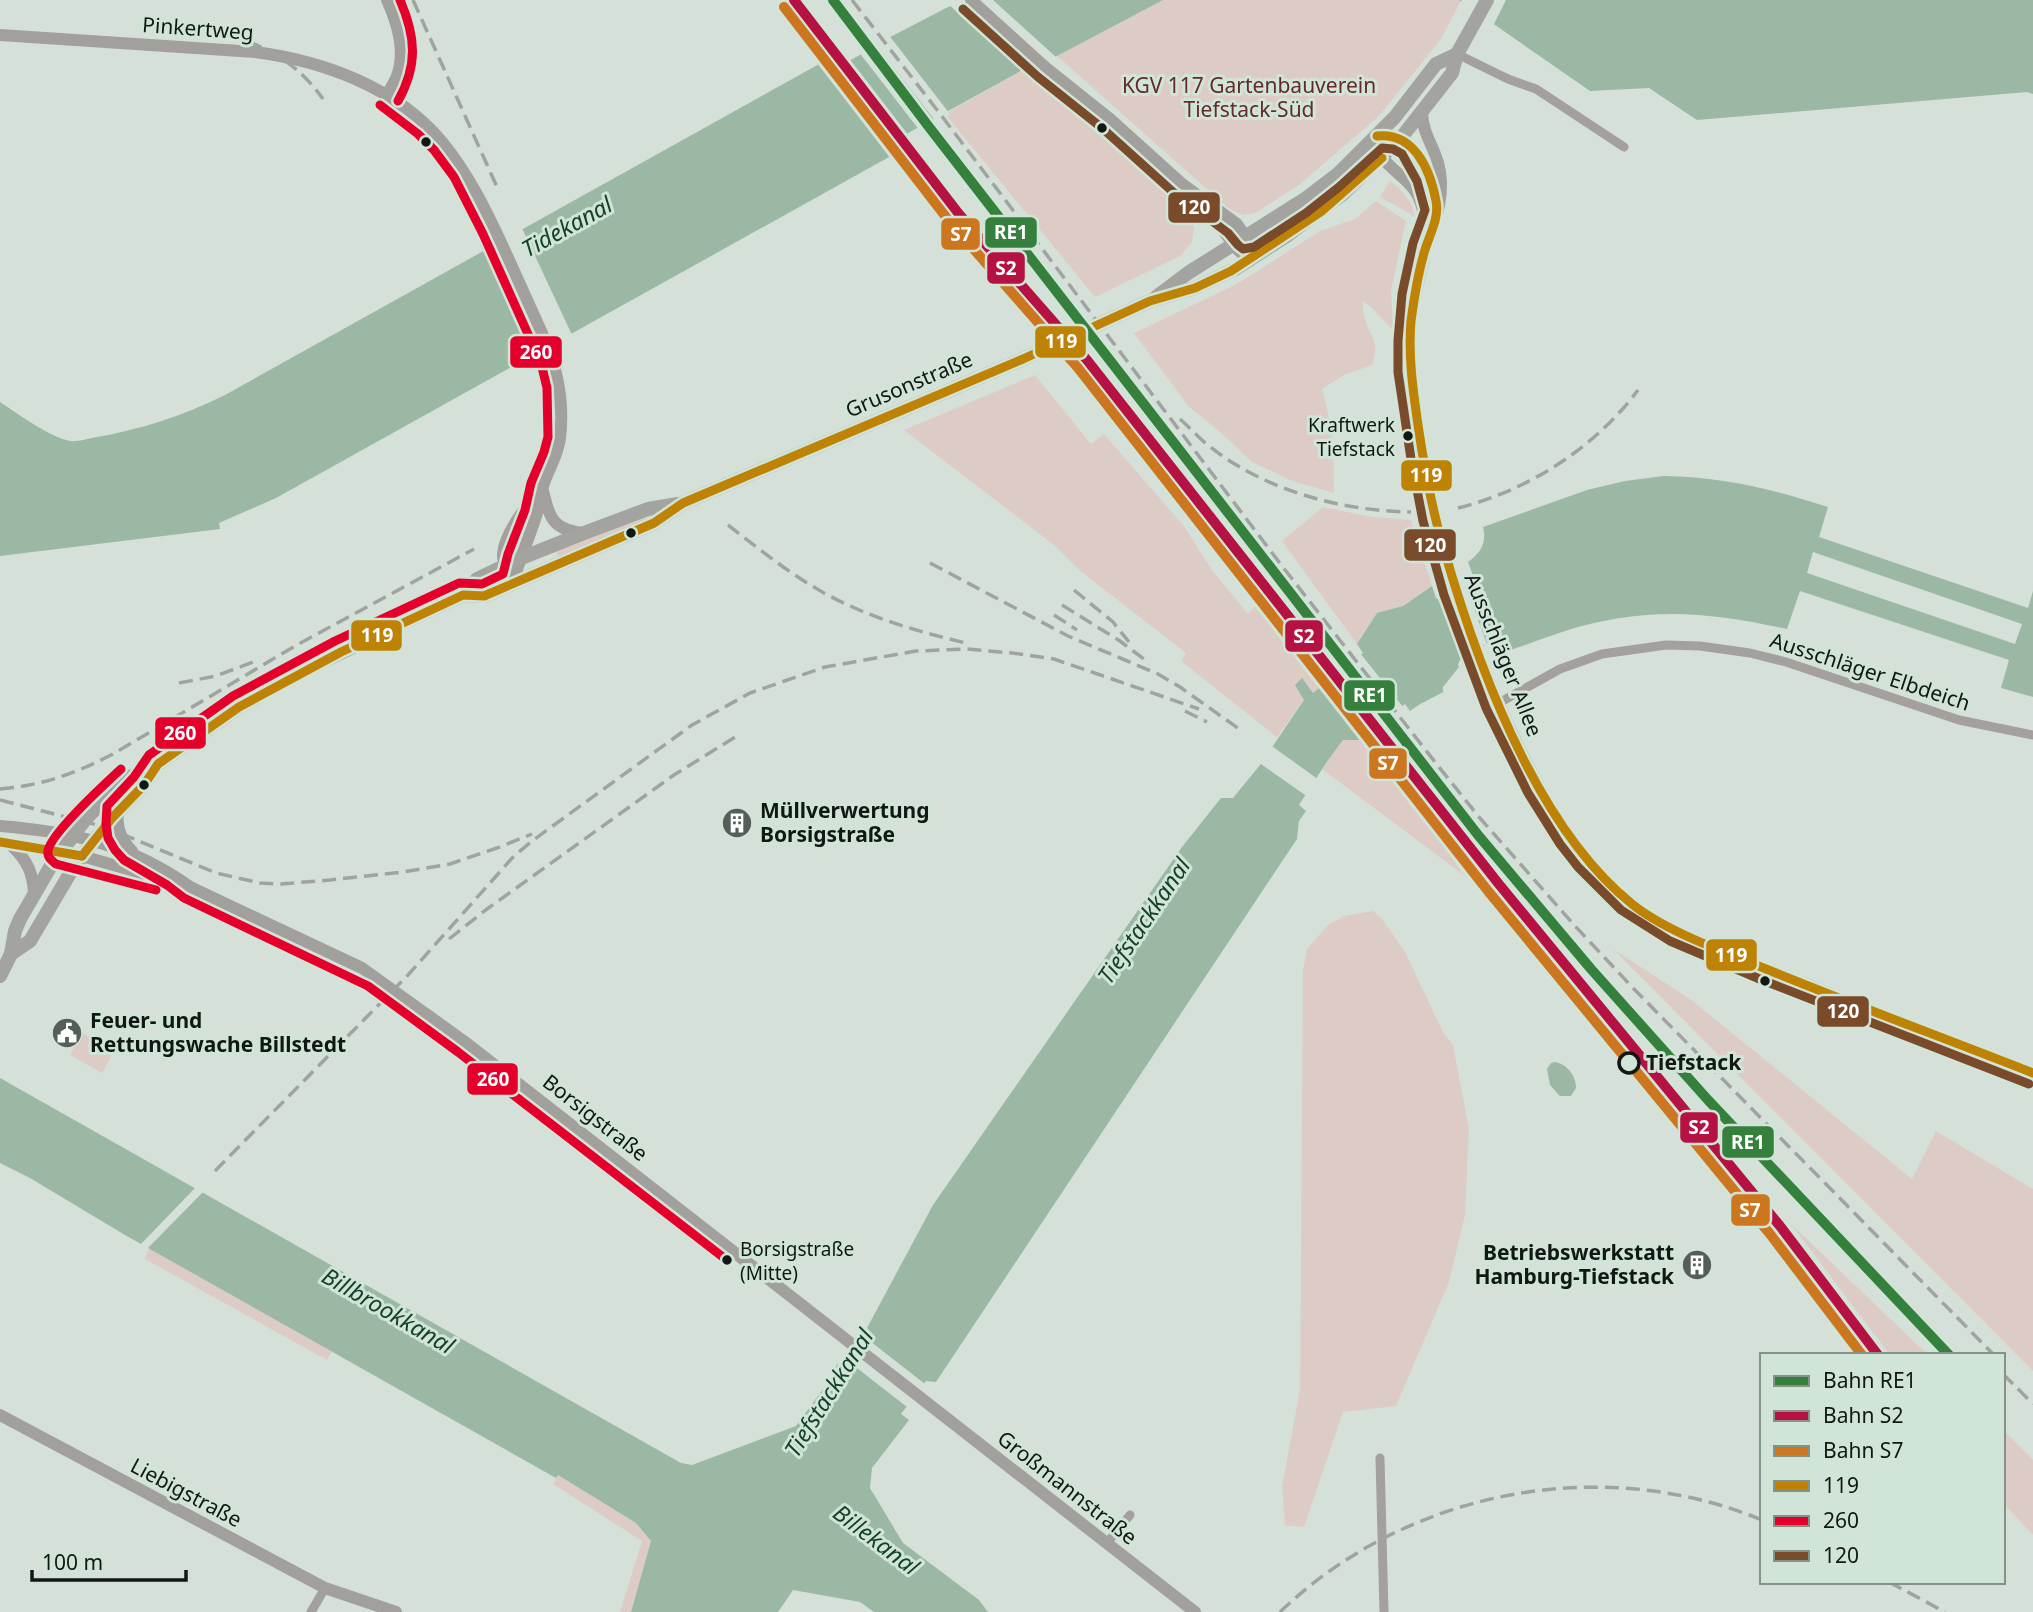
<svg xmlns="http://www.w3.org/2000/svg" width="2033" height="1612" viewBox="0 0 2033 1612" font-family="'Noto Sans',sans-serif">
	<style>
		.green { fill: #ddccc6 }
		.water { fill: #9bb8a5; fill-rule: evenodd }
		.pier { fill: #d5e0d9 }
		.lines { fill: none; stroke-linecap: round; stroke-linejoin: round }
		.street { stroke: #a3a09e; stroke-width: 9 }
		.secondary { stroke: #a1a09d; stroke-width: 12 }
		.primary { stroke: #a3a4a0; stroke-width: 14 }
		.rail { stroke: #a0a4a0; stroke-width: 3.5; stroke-dasharray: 14 7; stroke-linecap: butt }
		.bus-1-casing { stroke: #d1e4d8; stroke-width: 14 }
		.bus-2-casing { stroke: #d1e4d8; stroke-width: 14 }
		.bus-3-casing { stroke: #d1e4d8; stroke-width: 14 }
		.bus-1 { stroke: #be8205; stroke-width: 9 }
		.bus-2 { stroke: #e4002b; stroke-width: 9 }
		.bus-3 { stroke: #7a4b2a; stroke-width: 9 }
		.rail-1-casing { stroke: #d1e4d8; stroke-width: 16 }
		.rail-2-casing { stroke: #d1e4d8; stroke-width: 16 }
		.rail-3-casing { stroke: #d1e4d8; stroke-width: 16 }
		.rail-1 { stroke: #36803d; stroke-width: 10 }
		.rail-2 { stroke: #b51143; stroke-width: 10 }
		.rail-3 { stroke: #cc7720; stroke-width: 10 }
		.bus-dot { fill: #111813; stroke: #d1e4d8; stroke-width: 2.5 }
		.stop-dot { fill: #d1e4d8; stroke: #111813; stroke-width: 3.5 }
		.labels { text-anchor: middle; stroke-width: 6; stroke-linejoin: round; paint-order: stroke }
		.bus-label { font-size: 19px; fill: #111813; stroke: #d1e4d8; text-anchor: end }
		.street-label { font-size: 21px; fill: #111813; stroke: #d1e4d8 }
		.park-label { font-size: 21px; fill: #642a28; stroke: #d1e4d8 }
		.poi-label { font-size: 21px; font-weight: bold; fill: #111813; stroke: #d1e4d8; text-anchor: start }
		.stop-label { font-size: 21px; font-weight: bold; fill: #111813; stroke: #d1e4d8; text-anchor: start }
		.water-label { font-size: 23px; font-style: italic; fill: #134229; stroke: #d1e4d8 }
		.line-badge { stroke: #d1e4d8; stroke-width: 2.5 }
		.badge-label { font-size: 19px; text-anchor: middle; font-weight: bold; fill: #fff }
	</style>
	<rect width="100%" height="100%" fill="#d5e0d9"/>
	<g class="green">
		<path d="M1163,0H1459L1461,1L1441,39L1379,116L1299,185L1255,213L1243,215L1231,210L1218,199L1057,56Z"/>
		<path d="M1026,68L1155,181L1183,211L1194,227L1192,242L1180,256L1095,297L945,114Z"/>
		<path d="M1411,154C1422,175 1429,192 1429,216C1424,196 1415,179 1402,163Z"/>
		<path d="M1367,158L1369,162C1337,191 1303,217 1267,242L1263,234L1331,188Z"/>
		<path d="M1390,181C1402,190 1412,200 1414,216L1380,197Z"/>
		<path d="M1376,201L1406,221L1391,291L1393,330L1371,307L1363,301C1363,307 1363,314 1365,319C1371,341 1380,339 1372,365L1344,375L1322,389C1333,428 1334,453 1334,493L1292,481L1252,462L1219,431L1189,407L1134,333L1237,284L1320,231L1355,219Z"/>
		<path d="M1035,375L1091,444L1104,434L1183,525L1212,570L1248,614L1255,606L1294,642L1326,683L1304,700L1277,737L1181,661L1186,653L1079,570L1054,545L904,430Z"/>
		<path d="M1323,507L1372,517L1411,520L1432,586L1403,606L1377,613L1357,644L1282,541Z"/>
		<path d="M646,517V519L559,557L555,550Z"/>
		<path d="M1343,740H1368L1465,876L1322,769Z"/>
		<path d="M1373,911L1382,919L1405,952L1443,1032L1453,1045L1469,1129L1465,1215L1449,1282L1396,1406L1343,1412L1304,1527L1285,1525L1282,1487L1300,1390L1303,970L1307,949L1328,925L1344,916Z"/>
		<path d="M1613,949L1690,999L1912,1179L1936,1131L2033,1189V1371Z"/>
		<path d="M82,1033L114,1051L102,1073L70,1055Z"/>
		<path d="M1790,1223L1928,1355H1890Z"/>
		<path d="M149,1248L332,1352L327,1360L145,1259Z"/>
		<path d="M2003,1430L2033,1460V1535L2003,1503Z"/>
		<path d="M558,1475L636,1523L651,1541L631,1612H620L642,1541L553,1484Z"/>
	</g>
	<g class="water">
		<path d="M955,0H1163L1057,56L1026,68L892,142L889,157L276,498L219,523L220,529L0,556V402C17,413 52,439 71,441C77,442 86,439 92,438C139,430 183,416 225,395L821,63L827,74L892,36L950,6Z"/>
		<path d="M1459,0H2033V94L2027,92L1697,120L1649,88L1590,91Z"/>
		<path d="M1664,476C1723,477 1772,489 1828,507L1819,537L2028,608L2033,591V697L2001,688L2009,660L1800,591L1787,629C1719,614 1662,607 1594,623C1562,630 1531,644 1501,653L1497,645L1490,641C1477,653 1468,645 1458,664L1459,667L1443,687V692C1431,699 1420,703 1410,711L1405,704L1366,735L1368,740H1343L1326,763L1299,805L1306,811L1299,821L1297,839L936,1382L926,1381L901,1414L909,1420L872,1468L870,1488L903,1543L979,1600L988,1612H874L860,1602L793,1590L778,1612H631L651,1541L636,1523L558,1475L556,1478L125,1235L30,1178L0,1163V1078L681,1463L692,1465L796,1426L831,1378L837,1364L844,1369L871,1332L867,1328L933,1205L1182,847L1221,798H1233L1260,765L1304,700L1295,685L1302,678L1313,693L1363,653L1357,644L1377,613L1403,606L1432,586L1436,598L1443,602L1447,600L1445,594L1466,587L1467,590L1471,588L1475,581L1468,562C1481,553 1487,542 1483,527L1587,490L1625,481ZM1813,552L2022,624L2015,644L1807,573Z"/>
		<path d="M1555,1062C1567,1064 1576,1076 1576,1088L1571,1096H1560L1550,1085L1547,1069L1551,1063Z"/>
	</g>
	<g class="pier">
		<path d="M951,0H993L1057,58L1025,73L948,4Z"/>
		<path d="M1462,0H1506L1492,28L1459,4Z"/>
		<path d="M888,34L950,114L941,120L937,123L874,42Z"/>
		<path d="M872,43L935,124L920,131L858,51Z"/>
		<path d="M846,58L907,138L895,145L894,149L831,67Z"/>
		<path d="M521,226L573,337L536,357L485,246Z"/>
		<path d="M1466,587L1487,644L1466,652L1445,594Z"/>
		<path d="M1360,653L1403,707L1368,735L1324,681Z"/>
		<path d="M1269,744L1319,780L1308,797L1258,762Z"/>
		<path d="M197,1186L204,1191L146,1250L141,1247L139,1246Z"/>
		<path d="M866,1338L925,1384L907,1407L848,1361Z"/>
	</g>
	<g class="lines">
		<g class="street">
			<path d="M1457,54L1508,79L1536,89L1624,147"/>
			<path d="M1497,704L1560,669L1602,654L1666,645L1700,646L1750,653L1786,662L1959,720L2033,735"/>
			<path d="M1380,1458L1384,1612"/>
			<path d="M1107,1543L1130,1515"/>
			<path d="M311,1612L325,1588"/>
		</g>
		<g class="secondary">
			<path d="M971,0L1046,68L1110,119L1181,183L1237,224L1249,242L1250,259"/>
			<path d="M0,35L255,52C324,61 398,88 443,143C469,175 487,212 504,249C518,280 532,311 546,342C558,372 564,405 560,438C558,456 547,472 542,489C540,498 539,507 536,516C529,539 519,560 513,583"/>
			<path d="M387,95C390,89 395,82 397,76C406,52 397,22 387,0"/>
			<path d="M1422,112C1422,127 1429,140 1435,154C1447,182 1440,212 1428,240"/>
			<path d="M1190,194C1199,206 1210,216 1220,227C1232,240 1234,250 1250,259"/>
			<path d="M1438,210C1431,180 1417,129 1377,136C1373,162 1403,172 1415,191C1425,206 1427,229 1425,247C1423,264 1418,281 1415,297C1410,320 1409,344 1410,368C1411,385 1415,402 1417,419C1434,538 1471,652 1525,760C1551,812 1587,873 1636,907C1683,940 1752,964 1806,984C1881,1014 1957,1044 2033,1073"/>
			<path d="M543,491C550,519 553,530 584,533"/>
			<path d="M508,572C506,567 503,562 503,556C503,535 527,505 540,490"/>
			<path d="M118,812C116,828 122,841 132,851"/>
			<path d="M0,826C72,832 130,844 190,887L362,968L465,1042L1195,1612"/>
			<path d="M0,842L82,856L183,885"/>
			<path d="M12,846C27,860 33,873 34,893"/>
			<path d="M0,1415L325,1588L396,1612"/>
		</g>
		<g class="primary">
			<path d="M1156,297L1188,273L1305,199L1339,173L1395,117L1436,64L1457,54"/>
			<path d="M463,595L484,596L654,523L683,503L1023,359L1150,301L1195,288L1235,269L1266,249L1288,235L1343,194L1401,138L1452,73L1457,54L1487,0"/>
			<path d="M11,954L30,941L69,875L82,856L112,818L144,785L157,765"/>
			<path d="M0,976L11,954L15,931L20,919L52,864L84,821L103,801L132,776L158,764L239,707L298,674L379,634L463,595L477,579L519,559L584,533L648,509L678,504"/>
		</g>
		<g class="rail">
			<path d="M413,0L497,187"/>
			<path d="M852,0L944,119L1282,566L1435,762L1479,817L1575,926L1634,989L1994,1355"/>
			<path d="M208,30C257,41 293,57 323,99"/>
			<path d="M1180,419C1188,426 1195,434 1203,441C1259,489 1339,511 1411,512"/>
			<path d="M1458,508C1527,491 1595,448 1638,390"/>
			<path d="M728,525C759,549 790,574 824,593C870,618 919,632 970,644"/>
			<path d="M930,563L1068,636L1158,674L1180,687L1242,731"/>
			<path d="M1074,590L1113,622L1129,642"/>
			<path d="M1062,605L1120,641L1149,663"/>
			<path d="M1054,615L1077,630"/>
			<path d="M179,683L216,676L253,662"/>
			<path d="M1185,711L1207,722"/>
			<path d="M0,789C44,785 74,774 113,754L295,646L474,549"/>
			<path d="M0,800L105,827L216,873L260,883L281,884L330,880L403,872L450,864L497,848L532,834"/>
			<path d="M449,939L487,909L674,775L740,734"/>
			<path d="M215,1171L408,975L514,856L532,841L692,725L750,693L825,667L916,651L967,649L1012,653L1054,659L1199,709"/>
			<path d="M2003,1374L2033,1404"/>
			<path d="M1889,1582L1945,1612"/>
			<path d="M1280,1612C1406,1491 1600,1453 1762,1520"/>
		</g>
		<g class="bus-1-casing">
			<g id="bus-1">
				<path d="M1377,136C1414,132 1430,169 1436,201C1440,220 1427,238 1423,257C1417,278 1414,299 1411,321C1408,356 1413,390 1418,425C1424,466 1431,506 1443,546C1476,661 1535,826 1632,904C1665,931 1725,952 1766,969C1854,1005 1944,1038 2033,1073"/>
				<path d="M0,842L82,856"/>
				<path d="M82,856L112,818L144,785L158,764L239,707L341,652L463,595L484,596L654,523L683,503L1023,359L1150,301L1195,288L1231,271L1322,211L1382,158"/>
			</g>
		</g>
		<g class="bus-2-casing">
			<g id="bus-2">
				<path d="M398,101C418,65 416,37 400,0"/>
				<path d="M380,105L418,134L434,150L454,177L483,234L541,363L547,388L548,437L544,452L531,483L525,510L508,554L503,574L482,584L459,583L335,641L233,696L149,755L134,777L107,806L106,824L108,838L115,850L124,860L167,885L184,898L368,986L458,1052L728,1261"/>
				<path d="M121,769C106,783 50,834 48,851C47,857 51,860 56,864L156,890"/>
			</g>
		</g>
		<g class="bus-3-casing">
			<path id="bus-3" d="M963,9L1038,77L1102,128L1173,192L1228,233L1238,245L1243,249L1254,247L1306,213L1339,187L1382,148L1393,149L1402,154L1417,181L1425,210L1413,243L1402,294L1398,341V372L1411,459L1423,521L1444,595L1486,708L1528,793L1560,844L1578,867L1621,910L1670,941L1762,980L2029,1084"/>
		</g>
		<use href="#bus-1" class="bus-1"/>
		<use href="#bus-2" class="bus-2"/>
		<use href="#bus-3" class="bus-3"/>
		<g class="rail-1-casing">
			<path id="rail-1" d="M833,0L929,127L1478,835L1591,969L1708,1100L1949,1355"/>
		</g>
		<g class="rail-2-casing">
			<path id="rail-2" d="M794,0L959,214L1087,360L1498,883L1780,1226L1878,1355"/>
		</g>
		<g class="rail-3-casing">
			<path id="rail-3" d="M784,7L949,221L1078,368L1488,891L1770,1234L1862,1355"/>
		</g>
		<use href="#rail-1" class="rail-1"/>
		<use href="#rail-2" class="rail-2"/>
		<use href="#rail-3" class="rail-3"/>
	</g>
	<defs>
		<g id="building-disc" transform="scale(1.575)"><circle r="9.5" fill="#565e58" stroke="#d1e4d8"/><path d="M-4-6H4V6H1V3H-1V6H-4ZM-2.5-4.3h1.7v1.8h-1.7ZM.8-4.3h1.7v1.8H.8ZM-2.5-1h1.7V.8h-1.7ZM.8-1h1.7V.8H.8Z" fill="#fff"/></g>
		<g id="civic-disc" transform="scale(1.575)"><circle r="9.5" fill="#565e58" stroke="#d1e4d8"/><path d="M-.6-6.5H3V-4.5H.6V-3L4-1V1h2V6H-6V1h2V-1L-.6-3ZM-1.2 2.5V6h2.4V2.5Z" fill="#fff"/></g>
	</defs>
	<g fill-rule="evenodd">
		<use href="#building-disc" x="737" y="823"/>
		<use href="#civic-disc" x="67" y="1033"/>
		<use href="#building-disc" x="1697" y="1265"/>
	</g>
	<g class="bus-dot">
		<circle cx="1102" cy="128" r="6"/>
		<circle cx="426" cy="142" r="6"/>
		<circle cx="1408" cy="436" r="6"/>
		<circle cx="631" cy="533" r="6"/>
		<circle cx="144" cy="785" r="6"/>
		<circle cx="1765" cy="981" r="6"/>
		<circle cx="727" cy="1260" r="6"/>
	</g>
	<circle class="stop-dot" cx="1629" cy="1063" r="10"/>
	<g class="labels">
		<g class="bus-label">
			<text x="1395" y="432">Kraftwerk<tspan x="1395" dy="24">Tiefstack</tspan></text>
			<text x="740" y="1256" text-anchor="start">Borsigstraße<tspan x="740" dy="24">(Mitte)</tspan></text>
		</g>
		<g class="street-label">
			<text transform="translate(198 29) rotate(4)" y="7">Pinkertweg</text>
			<text transform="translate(909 385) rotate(-23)" y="7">Grusonstraße</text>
			<text transform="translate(1503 655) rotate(68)" y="7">Ausschläger Allee</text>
			<text transform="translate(1870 672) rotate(18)" y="7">Ausschläger Elbdeich</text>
			<text transform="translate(595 1118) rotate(38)" y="7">Borsigstraße</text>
			<text transform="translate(1067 1488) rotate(38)" y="7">Großmannstraße</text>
			<text transform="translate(186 1493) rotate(28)" y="7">Liebigstraße</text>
		</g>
		<g class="park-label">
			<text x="1249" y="93">KGV 117 Gartenbauverein<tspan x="1249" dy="24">Tiefstack-Süd</tspan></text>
		</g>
		<g class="poi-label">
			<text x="760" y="818">Müllverwertung<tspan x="760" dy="24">Borsigstraße</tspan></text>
			<text x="90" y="1028">Feuer- und<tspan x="90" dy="24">Rettungswache Billstedt</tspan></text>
			<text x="1674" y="1260" text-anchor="end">Betriebswerkstatt<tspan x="1674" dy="24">Hamburg-Tiefstack</tspan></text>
		</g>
		<g class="stop-label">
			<text x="1646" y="1070">Tiefstack</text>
		</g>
		<g class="water-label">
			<text transform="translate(567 227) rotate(-29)" y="8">Tidekanal</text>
			<text transform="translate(1144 921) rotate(-56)" y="8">Tiefstackkanal</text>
			<text transform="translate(388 1311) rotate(30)" y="8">Billbrookkanal</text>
			<text transform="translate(829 1393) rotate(-58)" y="8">Tiefstackkanal</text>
			<text transform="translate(876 1540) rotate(37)" y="8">Billekanal</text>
		</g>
	</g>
	<g class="line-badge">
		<rect x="1167" y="191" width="54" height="33" rx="7" fill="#7a4b2a"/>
		<rect x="984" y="216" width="54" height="33" rx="7" fill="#36803d"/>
		<rect x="940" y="217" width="41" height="34" rx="7" fill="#cc7720"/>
		<rect x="986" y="251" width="40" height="34" rx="7" fill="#b51143"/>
		<rect x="1034" y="325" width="53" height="34" rx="7" fill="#be8205"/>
		<rect x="509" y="335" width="54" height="34" rx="7" fill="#e4002b"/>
		<rect x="1400" y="459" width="53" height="33" rx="7" fill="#be8205"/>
		<rect x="1403" y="528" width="54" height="34" rx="7" fill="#7a4b2a"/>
		<rect x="350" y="619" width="53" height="33" rx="7" fill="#be8205"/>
		<rect x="1284" y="619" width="40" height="34" rx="7" fill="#b51143"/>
		<rect x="1343" y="679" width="53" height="33" rx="7" fill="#36803d"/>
		<rect x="154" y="716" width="53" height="34" rx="7" fill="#e4002b"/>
		<rect x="1368" y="747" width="40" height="33" rx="7" fill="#cc7720"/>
		<rect x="1705" y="938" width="53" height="34" rx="7" fill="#be8205"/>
		<rect x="1816" y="995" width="54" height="33" rx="7" fill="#7a4b2a"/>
		<rect x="466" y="1062" width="53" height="34" rx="7" fill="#e4002b"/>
		<rect x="1679" y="1111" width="40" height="33" rx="7" fill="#b51143"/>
		<rect x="1721" y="1125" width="54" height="34" rx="7" fill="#36803d"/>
		<rect x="1730" y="1193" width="41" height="34" rx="7" fill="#cc7720"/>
	</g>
	<g class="badge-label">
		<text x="1194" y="214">120</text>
		<text x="1011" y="239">RE1</text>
		<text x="961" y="241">S7</text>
		<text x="1006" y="275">S2</text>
		<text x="1061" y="348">119</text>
		<text x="536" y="359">260</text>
		<text x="1426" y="482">119</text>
		<text x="1430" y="552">120</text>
		<text x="377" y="642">119</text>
		<text x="1304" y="643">S2</text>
		<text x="1370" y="702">RE1</text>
		<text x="180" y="740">260</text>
		<text x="1388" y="770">S7</text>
		<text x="1731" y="962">119</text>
		<text x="1843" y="1018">120</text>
		<text x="493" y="1086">260</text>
		<text x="1699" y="1134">S2</text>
		<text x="1748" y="1149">RE1</text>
		<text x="1750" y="1217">S7</text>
	</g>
	<rect x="1760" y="1353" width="245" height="231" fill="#d1e4d8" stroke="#849289" stroke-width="2"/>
	<rect x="1774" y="1376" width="35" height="10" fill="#36803d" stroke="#849289" stroke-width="2"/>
	<text x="1823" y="1388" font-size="21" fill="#111813">Bahn RE1</text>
	<rect x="1774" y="1411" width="35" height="10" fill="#b51143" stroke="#849289" stroke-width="2"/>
	<text x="1823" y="1423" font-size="21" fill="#111813">Bahn S2</text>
	<rect x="1774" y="1446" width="35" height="10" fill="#cc7720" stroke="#849289" stroke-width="2"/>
	<text x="1823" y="1458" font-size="21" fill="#111813">Bahn S7</text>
	<rect x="1774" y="1481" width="35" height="10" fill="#be8205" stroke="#849289" stroke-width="2"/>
	<text x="1823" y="1493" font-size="21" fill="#111813">119</text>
	<rect x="1774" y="1516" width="35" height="10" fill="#e4002b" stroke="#849289" stroke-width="2"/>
	<text x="1823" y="1528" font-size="21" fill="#111813">260</text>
	<rect x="1774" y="1551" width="35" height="10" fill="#7a4b2a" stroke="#849289" stroke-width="2"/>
	<text x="1823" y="1563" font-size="21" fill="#111813">120</text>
	<path d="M32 1570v10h154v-10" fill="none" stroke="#111813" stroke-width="3.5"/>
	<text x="42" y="1570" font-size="21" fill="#111813" stroke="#d1e4d8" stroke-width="5" paint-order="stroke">100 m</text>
</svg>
